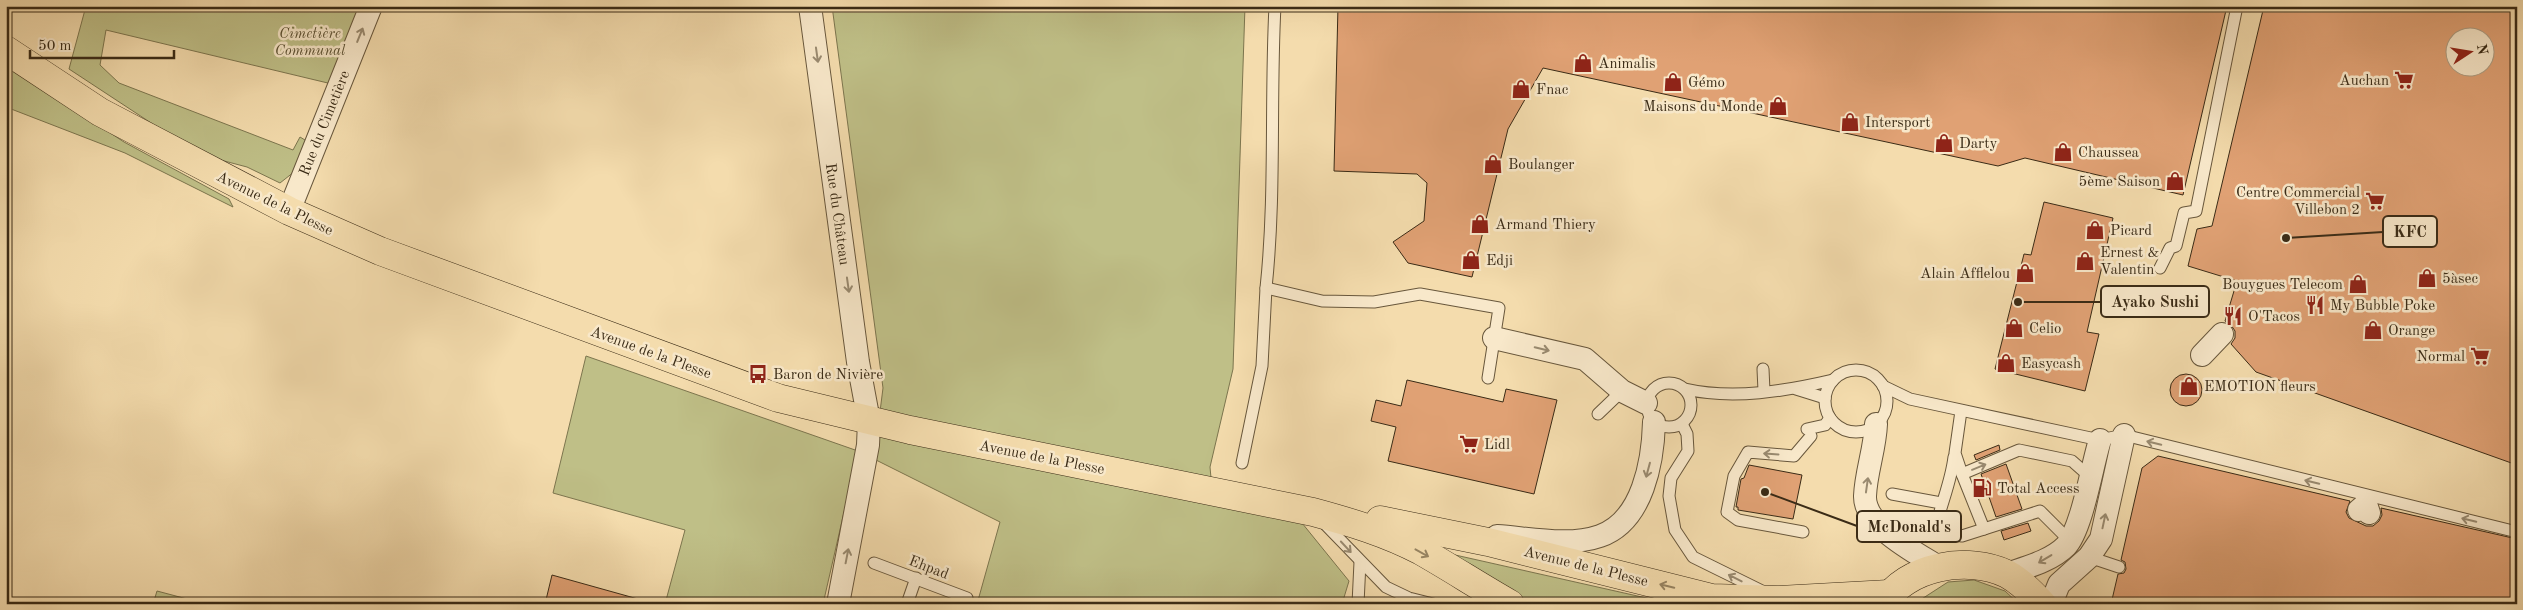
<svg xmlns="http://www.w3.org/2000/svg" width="2523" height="610" viewBox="0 0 2523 610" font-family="'Old Standard TT',serif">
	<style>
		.green { fill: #bfbf87; stroke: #7c754e }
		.building { fill: #e0a174; stroke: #3a2b16; fill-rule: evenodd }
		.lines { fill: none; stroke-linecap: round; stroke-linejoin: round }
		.lane-casing { stroke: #68573c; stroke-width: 13 }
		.street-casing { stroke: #68573c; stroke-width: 24 }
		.primary-casing { stroke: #3a2b16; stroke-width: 29 }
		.lane { stroke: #f8e8ca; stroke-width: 11 }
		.street { stroke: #f8e8ca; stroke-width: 22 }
		.primary { stroke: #f4dcad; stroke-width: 28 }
		.oneway { stroke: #998a70 }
		.oneway2 { stroke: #978462 }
		.labels { text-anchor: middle; stroke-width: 5; stroke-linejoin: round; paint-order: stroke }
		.park-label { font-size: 15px; font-style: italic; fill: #5b5032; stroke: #f8e8ca }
		.poi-label { font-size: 15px; fill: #3a2b16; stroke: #f8e8ca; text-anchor: start }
		.street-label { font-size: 15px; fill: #3a2b16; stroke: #f8e8ca }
		.leader { fill: none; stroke: #3a2b16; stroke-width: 2 }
		.callout-dot { fill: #3a2b16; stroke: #f8e8ca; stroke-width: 2 }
		.callout { fill: #f8e8ca; stroke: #3a2b16; stroke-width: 2 }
		.callout-label { font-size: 16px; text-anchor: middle; font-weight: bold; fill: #3a2b16 }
	</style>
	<rect width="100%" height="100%" fill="#f4dcad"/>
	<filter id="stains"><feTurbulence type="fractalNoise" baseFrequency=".004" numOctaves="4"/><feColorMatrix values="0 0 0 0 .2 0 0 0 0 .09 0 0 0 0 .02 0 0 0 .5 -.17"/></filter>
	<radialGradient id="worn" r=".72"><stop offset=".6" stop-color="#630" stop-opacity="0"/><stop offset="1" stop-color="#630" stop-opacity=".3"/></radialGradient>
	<g class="green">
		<path d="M86,6H362L332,84L106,30L100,65L119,83L293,150L300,137L310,143L299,168L280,183L247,167L213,158L177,140L69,69Z"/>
		<path d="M832,6H1245L1233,369L1210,467L1213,500L1302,523L1349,581L1342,604H977L1000,522L874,459L883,388Z"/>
		<path d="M6,64L124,142L229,199L233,207L125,153L6,107Z"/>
		<path d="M586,356L858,451L823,604H665L685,530L553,493Z"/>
		<path d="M1433,550L1673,604H1531L1481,580Z"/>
		<path d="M1974,580L2005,591L2019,604H1914L1948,582Z"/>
		<path d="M157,591L206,604H153Z"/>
	</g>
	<g class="building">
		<path d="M1338,6H2227L2183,195L2025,158L1998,166L1543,68L1508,129L1472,277L1408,263L1393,242L1424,221L1427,183L1417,174L1334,171Z"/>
		<path d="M2264,6H2517V465L2256,372L2231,344L2235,338V331L2231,325L2225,321L2237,281L2188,266L2197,229L2212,226ZM2456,38H2486V68H2456Z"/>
		<path d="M2044,202L2113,218L2087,332L2099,334L2085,391L1995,369L2024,254L2031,255Z"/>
		<circle cx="2186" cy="390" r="16"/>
		<path d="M1407,380L1503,402L1506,389L1557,400L1534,494L1388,461L1396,427L1371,421L1376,400L1401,406Z"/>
		<path d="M1999,445L2000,450L1976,460L1974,455Z"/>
		<path d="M2158,456L2350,501L2346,512L2349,518L2366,526H2373L2379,521L2382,515L2381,508L2517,539V604H2111L2118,574L2124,573L2126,569L2125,562L2121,560L2142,468Z"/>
		<path d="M2006,464L2022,509L1996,517L1981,474Z"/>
		<path d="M1749,465L1802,475L1793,519L1738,510V507H1736L1741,479L1744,478Z"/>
		<path d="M2028,523L2031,531L2004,540L2001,531Z"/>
		<path d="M552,575L638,599V604H545Z"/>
	</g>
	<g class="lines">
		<g class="lane-casing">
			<g id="lane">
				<path d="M1275,6C1270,100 1276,194 1266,288L1322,301L1374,302L1420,294L1499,308L1488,378"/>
				<path d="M2160,268L2170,248L2176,246L2184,213L2196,211L2237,6"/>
				<path d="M1763,369L1764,391"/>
				<circle cx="1856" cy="401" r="31"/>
				<circle cx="1669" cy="405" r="22"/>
				<path d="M1883,386L1910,399L2100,440L2124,435L2517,532"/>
				<path d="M1685,389C1733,400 1786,391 1833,380"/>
				<path d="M1796,389L1825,398"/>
				<path d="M1961,411L1955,453L1962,474L2019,450L2072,461L2089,476"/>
				<path d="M1598,414L1622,391"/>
				<path d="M1682,424L1687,434L1688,451L1671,478L1669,496L1675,530L1693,557L1764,592"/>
				<path d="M1807,429L1825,425L1830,418"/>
				<path d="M1954,457C1951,483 1940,506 1935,531L1962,536L1984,529"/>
				<path d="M1242,463L1262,366L1266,288"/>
				<path d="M1962,474L1984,529L2040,511L2069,540"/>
				<path d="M1892,494L1941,503"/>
				<path d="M1321,520L1386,587L1409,598L1433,604"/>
				<path d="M1803,532L1738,520L1727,512L1734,476L1748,452L1794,456L1811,436"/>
				<path d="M2089,557L2119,567"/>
				<path d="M874,563L967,598L964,604"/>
				<path d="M907,604L916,578"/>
				<path d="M1358,604L1360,562"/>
			</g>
		</g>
		<g class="street-casing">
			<g id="street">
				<path d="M810,6L858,362L869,421L868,445L838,604"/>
				<path d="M289,211L371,6"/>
				<path d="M1494,338L1585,359L1622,391L1646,403"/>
				<path d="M2202,355L2222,334"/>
				<path d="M1876,424C1875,449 1866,472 1865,496C1864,527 1917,553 1940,568"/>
				<path d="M2359,510L2366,504L2369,513"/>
				<path d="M1497,536C1529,538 1569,547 1600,536C1643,521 1653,461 1654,422"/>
				<path d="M2007,574C2027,567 2051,561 2066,546C2082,529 2092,465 2100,440"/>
				<path d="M2051,604L2059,584L2089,557L2101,539L2124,435"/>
			</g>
		</g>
		<g class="primary-casing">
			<g id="primary">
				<path d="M6,50L100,112L289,211L380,251L778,398L910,430L1313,512C1350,522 1387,533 1421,551C1451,568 1480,587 1510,604"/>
				<path d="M1380,520L1488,542L1712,598L1779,600L1889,594"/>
				<path d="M1883,604C1906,566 1968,555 2007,574C2020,581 2032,593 2042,604"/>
			</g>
		</g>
		<use href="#lane" class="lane"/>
		<use href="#street" class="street"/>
		<use href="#primary" class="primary"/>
	</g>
	<defs><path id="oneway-shaft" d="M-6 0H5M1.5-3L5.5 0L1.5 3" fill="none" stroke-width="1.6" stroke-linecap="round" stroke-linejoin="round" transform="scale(1.25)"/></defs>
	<g class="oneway">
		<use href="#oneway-shaft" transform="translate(360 35) rotate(-68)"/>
		<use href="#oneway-shaft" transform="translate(817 55) rotate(82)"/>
		<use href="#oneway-shaft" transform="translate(848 285) rotate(82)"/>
		<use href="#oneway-shaft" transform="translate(1542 349) rotate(13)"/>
		<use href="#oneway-shaft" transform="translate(2154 443) rotate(-166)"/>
		<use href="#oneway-shaft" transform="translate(1771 454) rotate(-176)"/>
		<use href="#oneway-shaft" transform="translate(1979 467) rotate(-22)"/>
		<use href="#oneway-shaft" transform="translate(1648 470) rotate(105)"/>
		<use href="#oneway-shaft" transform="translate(2312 482) rotate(-166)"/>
		<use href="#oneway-shaft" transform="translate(1867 485) rotate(-82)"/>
		<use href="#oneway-shaft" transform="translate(2469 520) rotate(-166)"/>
		<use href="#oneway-shaft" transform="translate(2104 521) rotate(-78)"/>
		<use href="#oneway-shaft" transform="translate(1346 547) rotate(47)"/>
		<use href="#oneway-shaft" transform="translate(847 556) rotate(-79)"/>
		<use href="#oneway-shaft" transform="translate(2045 559) rotate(149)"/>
		<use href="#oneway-shaft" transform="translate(1735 578) rotate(-153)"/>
	</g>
	<g class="oneway2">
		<use href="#oneway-shaft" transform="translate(1422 553) rotate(29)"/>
		<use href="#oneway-shaft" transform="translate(1667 586) rotate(-166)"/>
	</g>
	<defs>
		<g id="shop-bare" transform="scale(1.5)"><path d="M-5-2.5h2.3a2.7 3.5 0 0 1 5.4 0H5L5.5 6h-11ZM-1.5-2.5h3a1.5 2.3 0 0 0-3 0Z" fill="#8f2418" stroke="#f8e8ca" stroke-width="2.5" paint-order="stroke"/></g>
		<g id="supermarket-bare" transform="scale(1.5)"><path d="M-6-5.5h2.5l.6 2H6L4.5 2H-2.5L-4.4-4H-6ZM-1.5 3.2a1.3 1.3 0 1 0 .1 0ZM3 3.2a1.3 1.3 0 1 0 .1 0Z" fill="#8f2418" stroke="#f8e8ca" stroke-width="2.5" paint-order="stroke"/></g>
		<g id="restaurant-bare" transform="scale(1.5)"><path d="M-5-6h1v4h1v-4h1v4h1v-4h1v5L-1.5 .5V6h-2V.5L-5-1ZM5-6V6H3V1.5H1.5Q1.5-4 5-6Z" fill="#8f2418" stroke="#f8e8ca" stroke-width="2.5" paint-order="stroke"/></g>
		<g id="bus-bare" transform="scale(1.5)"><path d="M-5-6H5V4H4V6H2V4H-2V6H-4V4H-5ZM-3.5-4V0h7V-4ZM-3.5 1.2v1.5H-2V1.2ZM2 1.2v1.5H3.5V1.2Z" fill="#8f2418" stroke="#f8e8ca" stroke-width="2.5" paint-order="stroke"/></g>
		<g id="fuel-bare" transform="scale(1.5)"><path d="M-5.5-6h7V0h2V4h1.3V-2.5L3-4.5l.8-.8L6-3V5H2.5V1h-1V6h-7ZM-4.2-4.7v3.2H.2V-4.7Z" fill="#8f2418" stroke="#f8e8ca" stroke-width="2.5" paint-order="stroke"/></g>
	</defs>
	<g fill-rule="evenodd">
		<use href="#shop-bare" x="1583" y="63"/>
		<use href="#supermarket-bare" x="2404" y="80"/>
		<use href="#shop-bare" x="1673" y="82"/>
		<use href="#shop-bare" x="1521" y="89"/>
		<use href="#shop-bare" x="1778" y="106"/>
		<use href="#shop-bare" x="1850" y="122"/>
		<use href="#shop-bare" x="1944" y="143"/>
		<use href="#shop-bare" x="2063" y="152"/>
		<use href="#shop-bare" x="1493" y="164"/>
		<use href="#shop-bare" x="2175" y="181"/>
		<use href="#supermarket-bare" x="2375" y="201"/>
		<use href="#shop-bare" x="1480" y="224"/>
		<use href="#shop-bare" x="2095" y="230"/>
		<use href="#shop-bare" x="1471" y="260"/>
		<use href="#shop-bare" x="2085" y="261"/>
		<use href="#shop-bare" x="2025" y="273"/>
		<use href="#shop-bare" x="2427" y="278"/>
		<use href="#shop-bare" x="2358" y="284"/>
		<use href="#restaurant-bare" x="2315" y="305"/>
		<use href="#restaurant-bare" x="2233" y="316"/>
		<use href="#shop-bare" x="2014" y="328"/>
		<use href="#shop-bare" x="2373" y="330"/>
		<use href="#supermarket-bare" x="2480" y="356"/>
		<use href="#shop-bare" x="2006" y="363"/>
		<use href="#bus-bare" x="758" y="374"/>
		<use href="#shop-bare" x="2189" y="386"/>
		<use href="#supermarket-bare" x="1469" y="444"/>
		<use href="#fuel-bare" x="1982" y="488"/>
	</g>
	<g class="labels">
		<g class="park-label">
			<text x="310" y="38">Cimetière<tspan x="310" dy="17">Communal</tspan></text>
		</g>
		<g class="poi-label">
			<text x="1598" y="68">Animalis</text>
			<text x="2389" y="85" text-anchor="end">Auchan</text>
			<text x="1688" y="87">Gémo</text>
			<text x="1536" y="94">Fnac</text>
			<text x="1763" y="111" text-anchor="end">Maisons du Monde</text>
			<text x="1865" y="127">Intersport</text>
			<text x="1959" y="148">Darty</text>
			<text x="2078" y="157">Chaussea</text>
			<text x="1508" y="169">Boulanger</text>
			<text x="2160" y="186" text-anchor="end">5ème Saison</text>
			<text x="2360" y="197" text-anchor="end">Centre Commercial<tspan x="2360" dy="17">Villebon 2</tspan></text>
			<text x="1495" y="229">Armand Thiery</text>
			<text x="2110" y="235">Picard</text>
			<text x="2100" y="257">Ernest &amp;<tspan x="2100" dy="17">Valentin</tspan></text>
			<text x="1486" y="265">Edji</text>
			<text x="2010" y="278" text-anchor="end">Alain Afflelou</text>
			<text x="2442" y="283">5àsec</text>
			<text x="2343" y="289" text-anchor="end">Bouygues Telecom</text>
			<text x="2330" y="310">My Bubble Poke</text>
			<text x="2248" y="321">O'Tacos</text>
			<text x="2029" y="333">Celio</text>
			<text x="2388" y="335">Orange</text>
			<text x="2465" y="361" text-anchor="end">Normal</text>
			<text x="2021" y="368">Easycash</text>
			<text x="773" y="379">Baron de Nivière</text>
			<text x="2204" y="391">EMOTION fleurs</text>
			<text x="1484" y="449">Lidl</text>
			<text x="1997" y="493">Total Access</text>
		</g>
		<g class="street-label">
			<text transform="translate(324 123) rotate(-68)" y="5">Rue du Cimetière</text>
			<text transform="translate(275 203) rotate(26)" y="5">Avenue de la Plesse</text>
			<text transform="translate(838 214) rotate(82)" y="5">Rue du Château</text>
			<text transform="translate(651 352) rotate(20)" y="5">Avenue de la Plesse</text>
			<text transform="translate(1042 457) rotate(11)" y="5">Avenue de la Plesse</text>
			<text transform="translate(1586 566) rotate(14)" y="5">Avenue de la Plesse</text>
			<text transform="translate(929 567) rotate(21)" y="5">Ehpad</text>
		</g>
	</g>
	<path class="leader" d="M2286 238L2383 232M2018 302L2101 302M1765 492L1857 526"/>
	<g class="callout-dot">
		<circle cx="2286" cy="238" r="5"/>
		<circle cx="2018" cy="302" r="5"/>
		<circle cx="1765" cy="492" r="5"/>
	</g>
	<g class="callout">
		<rect x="2383" y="216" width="54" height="31" rx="5"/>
		<rect x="2101" y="286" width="108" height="31" rx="5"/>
		<rect x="1857" y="511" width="104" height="31" rx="5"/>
	</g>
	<g class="callout-label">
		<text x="2410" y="237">KFC</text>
		<text x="2155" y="307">Ayako Sushi</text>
		<text x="1909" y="532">McDonald's</text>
	</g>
	<rect width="2523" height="610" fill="none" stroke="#f4dcad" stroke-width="25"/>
	<rect x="8" y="8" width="2508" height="595" fill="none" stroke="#3a2b16" stroke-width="2.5"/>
	<rect x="12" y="12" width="2498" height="585" fill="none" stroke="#3a2b16"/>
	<g transform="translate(2470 52) rotate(78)"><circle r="24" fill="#f8e8ca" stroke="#ac9c82"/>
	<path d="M0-4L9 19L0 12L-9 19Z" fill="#8f2418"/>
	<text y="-8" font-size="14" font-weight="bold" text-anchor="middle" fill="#3a2b16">N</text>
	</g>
	<path d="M30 50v8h144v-8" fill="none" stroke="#3a2b16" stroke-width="2.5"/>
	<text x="38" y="50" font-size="15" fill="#3a2b16" stroke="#f8e8ca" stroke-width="4" paint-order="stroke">50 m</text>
	<rect width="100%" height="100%" filter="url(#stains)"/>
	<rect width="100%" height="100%" fill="url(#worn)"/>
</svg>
